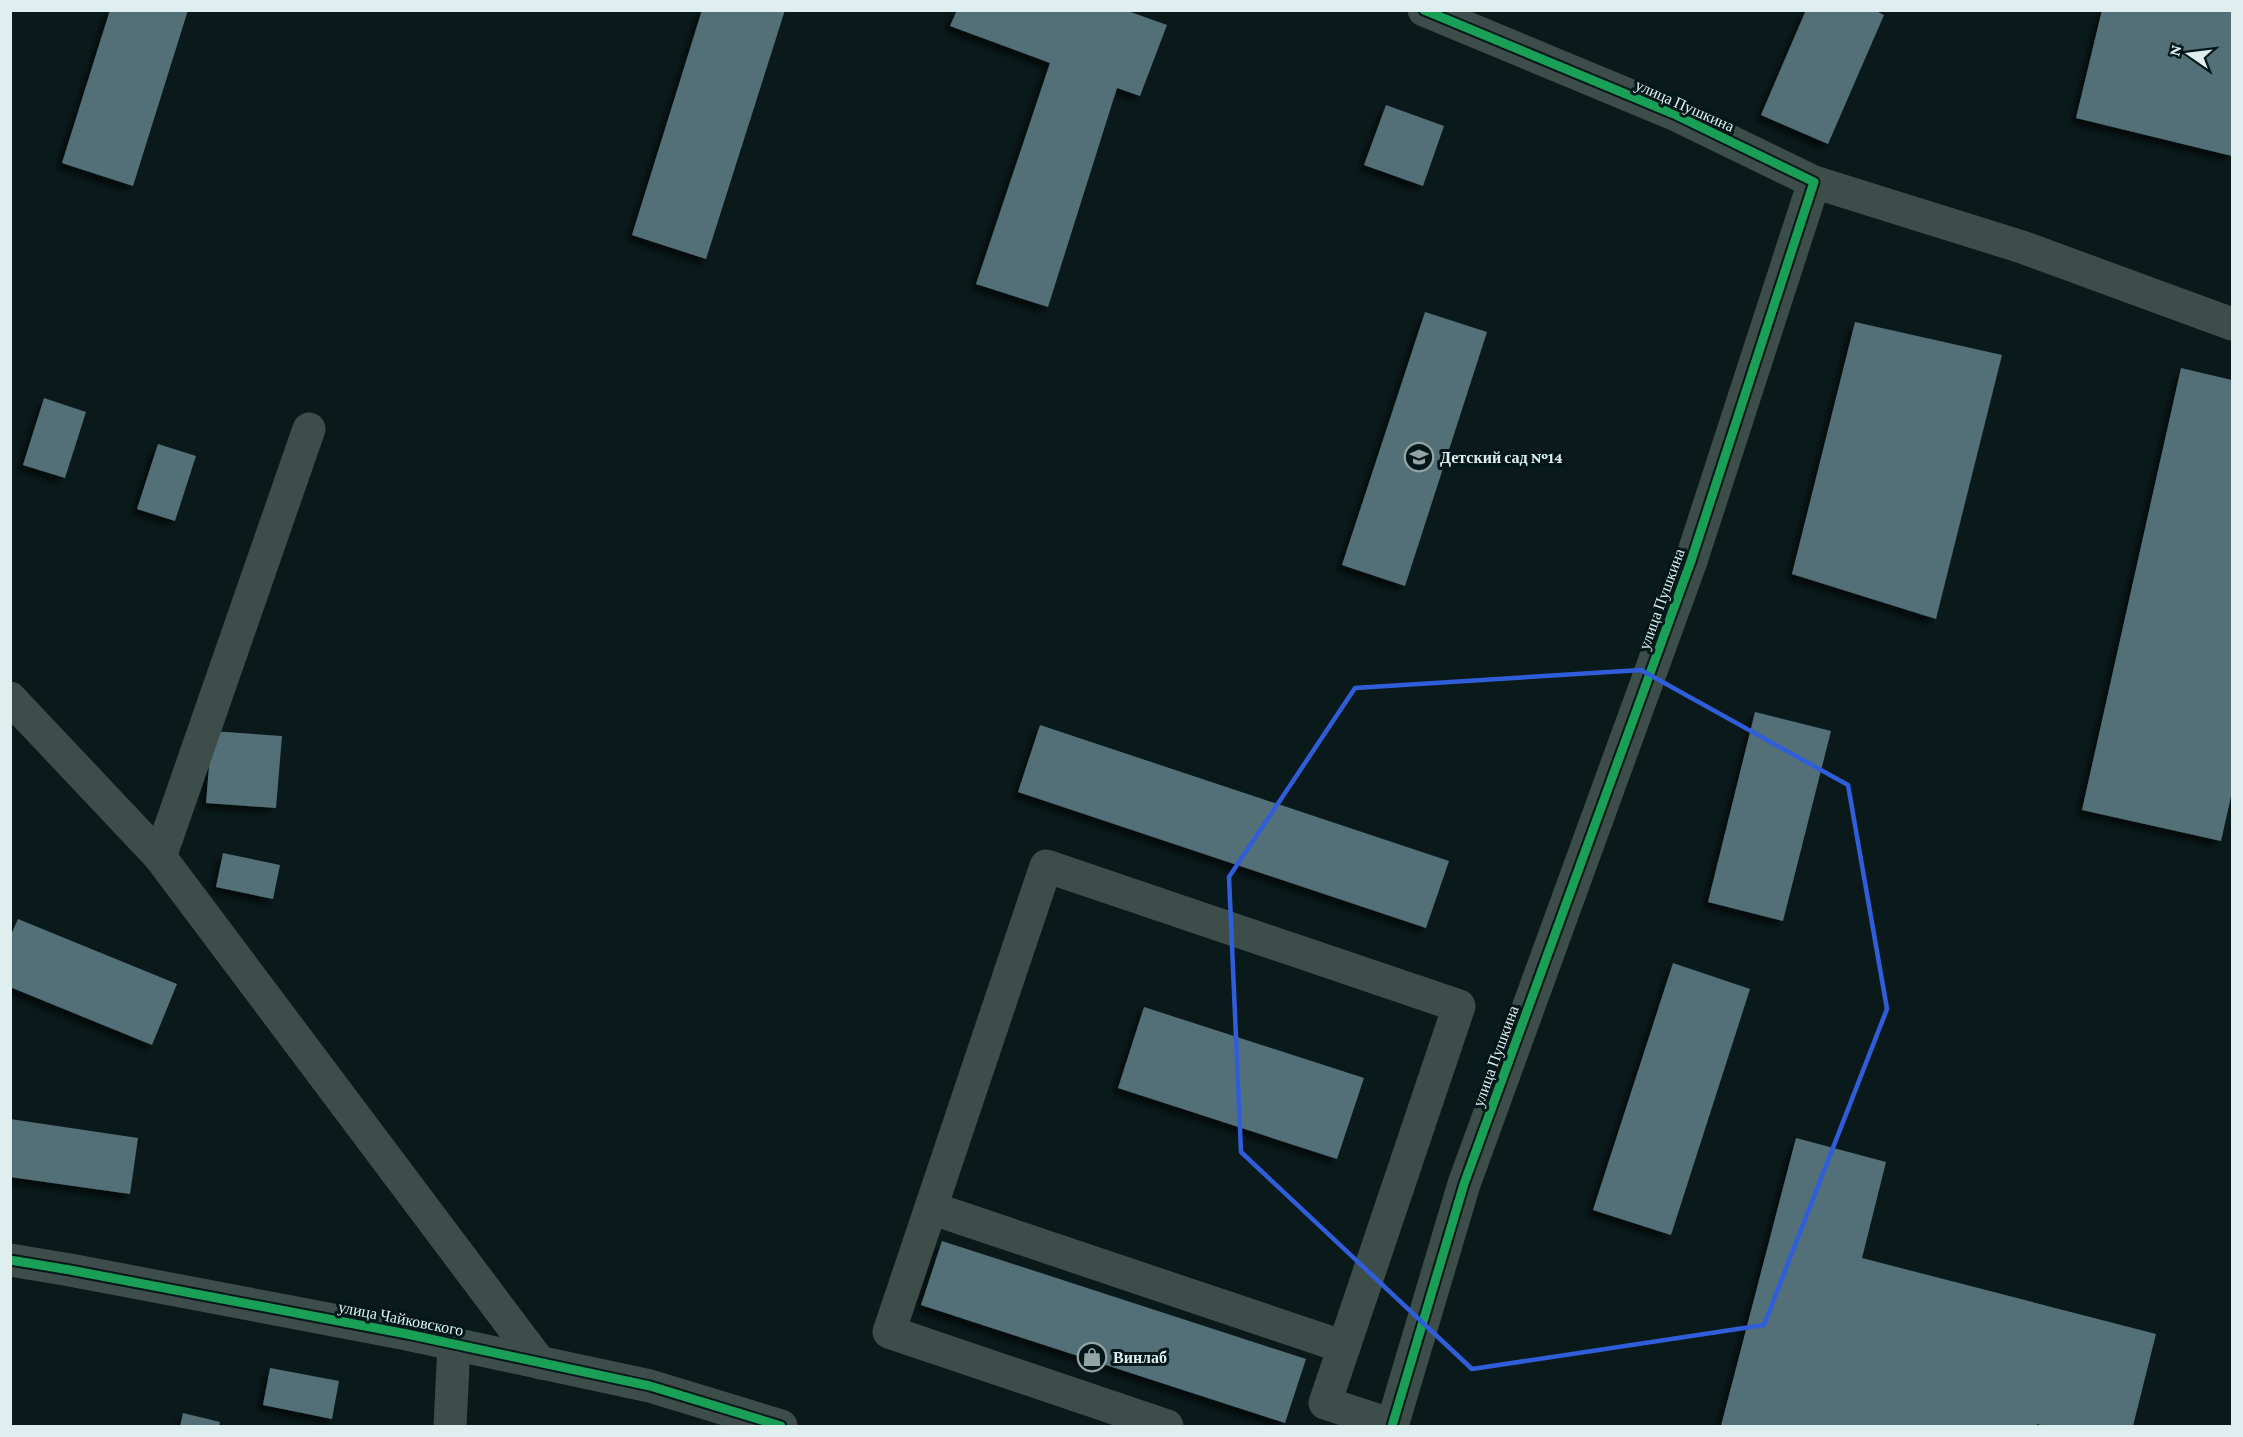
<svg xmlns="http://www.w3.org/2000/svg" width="2243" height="1437" viewBox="0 0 2243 1437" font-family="'Crimson Pro',serif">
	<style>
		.building { fill: #537078; filter: url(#shadow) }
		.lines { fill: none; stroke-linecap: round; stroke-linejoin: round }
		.minor { stroke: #3d4d4a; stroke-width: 33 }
		.cycleway-casing { stroke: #001719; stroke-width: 13 }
		.cycleway { stroke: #1a9f57; stroke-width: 9 }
		.marked { fill: none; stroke: #305eda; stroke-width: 4.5; stroke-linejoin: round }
		.labels { text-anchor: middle; stroke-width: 6; stroke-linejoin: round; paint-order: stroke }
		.street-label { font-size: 16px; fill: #dfeff0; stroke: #001719 }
		.poi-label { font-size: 16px; font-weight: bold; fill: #dfeff0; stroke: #001719; text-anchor: start }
	</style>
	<defs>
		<filter id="shadow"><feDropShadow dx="-5.5" dy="5.5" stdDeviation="3" flood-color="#0009"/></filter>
	</defs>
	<rect width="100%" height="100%" fill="#0a1a1b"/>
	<g class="building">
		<path d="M110,10H188L133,186L62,163Z"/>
		<path d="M702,10H785L706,259L632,235Z"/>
		<path d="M957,10H1125L1167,25L1140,96L1117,88L1048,307L976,284L1050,63L950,26Z"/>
		<path d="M1806,10H1874L1884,15L1828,144L1761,115Z"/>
		<path d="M2102,10H2232V156L2076,118Z"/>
		<path d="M1386,105L1444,126L1423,186L1364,165Z"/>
		<path d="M1425,312L1487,332L1405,586L1342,565Z"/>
		<path d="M1855,322L2002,355L1936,619L1792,574Z"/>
		<path d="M2181,368L2232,380V792L2221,841L2082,810Z"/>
		<path d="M44,398L86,412L65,478L23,465Z"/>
		<path d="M158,444L196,456L175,521L137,509Z"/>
		<path d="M1755,712L1831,731L1783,921L1708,902Z"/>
		<path d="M1040,725L1449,861L1426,928L1018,792Z"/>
		<path d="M212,731L282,736L276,808L206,803Z"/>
		<path d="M223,853L280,865L273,899L216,887Z"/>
		<path d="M18,919L177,984L152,1045L10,987V937Z"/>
		<path d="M1673,963L1750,989L1671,1235L1593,1210Z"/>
		<path d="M1144,1007L1364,1078L1337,1159L1118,1088Z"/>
		<path d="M10,1119L138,1138L130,1194L10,1177Z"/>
		<path d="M1796,1138L1886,1162L1862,1258L2156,1334L2133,1426H2046L2037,1424V1426H1721Z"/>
		<path d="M942,1241L1306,1359L1285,1423L921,1305Z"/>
		<path d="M270,1368L339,1381L332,1419L263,1405Z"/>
		<path d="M183,1413L220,1422L219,1426H180Z"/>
	</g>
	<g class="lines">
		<g class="minor">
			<path d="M1814,182L2022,247L2232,324"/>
			<path d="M10,698L160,857L540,1363"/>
			<path d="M160,857L309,429"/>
			<path d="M931,1208L1344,1347"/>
			<path d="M10,1260L70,1270L407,1334L650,1386L781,1426"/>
			<path d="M450,1426L454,1344"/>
			<path d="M1167,1426L889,1332L1046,866L1459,1006L1325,1403L1392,1425"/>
			<path d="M1392,1426L1464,1184L1691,561L1814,182L1674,114L1424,10"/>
		</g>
		<g class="cycleway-casing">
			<g id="cycleway">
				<path d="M10,1260L70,1270L407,1334L650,1386L781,1426"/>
				<path d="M1392,1426L1464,1184L1691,561L1814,182L1674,114L1424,10"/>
			</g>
		</g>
		<use href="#cycleway" class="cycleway"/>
	</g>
	<path class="marked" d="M1641,670L1848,785L1887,1009L1764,1325L1472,1369L1241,1152L1229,877L1355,688Z"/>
	<defs>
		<g id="school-ring" transform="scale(1.5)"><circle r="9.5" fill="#001719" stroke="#94a4a5" stroke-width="1.5"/><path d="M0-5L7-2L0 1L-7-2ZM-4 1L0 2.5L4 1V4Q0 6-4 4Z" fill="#94a4a5"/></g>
		<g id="shop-ring" transform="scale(1.5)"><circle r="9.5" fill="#001719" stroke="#94a4a5" stroke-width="1.5"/><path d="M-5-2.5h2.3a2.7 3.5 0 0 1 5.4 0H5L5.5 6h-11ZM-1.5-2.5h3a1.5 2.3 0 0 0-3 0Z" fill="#94a4a5"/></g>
	</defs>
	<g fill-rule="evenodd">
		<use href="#school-ring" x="1419" y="457"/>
		<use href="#shop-ring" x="1092" y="1357"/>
	</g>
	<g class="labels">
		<g class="street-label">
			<text transform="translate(1685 105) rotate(24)" y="6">улица Пушкина</text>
			<text transform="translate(1661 599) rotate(-70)" y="6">улица Пушкина</text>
			<text transform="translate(1495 1056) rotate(-70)" y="6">улица Пушкина</text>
			<text transform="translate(401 1318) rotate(11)" y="6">улица Чайковского</text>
		</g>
		<g class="poi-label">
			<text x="1440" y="463">Детский сад №14</text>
			<text x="1113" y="1363">Винлаб</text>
		</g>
	</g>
	<rect width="2243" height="1437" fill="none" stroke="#dfeff0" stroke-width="24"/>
	<g transform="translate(2189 54) rotate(284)" stroke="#001719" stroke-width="4.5" paint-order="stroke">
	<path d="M0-4.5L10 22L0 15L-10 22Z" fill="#dfeff0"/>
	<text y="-9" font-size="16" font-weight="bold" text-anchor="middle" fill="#dfeff0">N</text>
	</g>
</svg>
